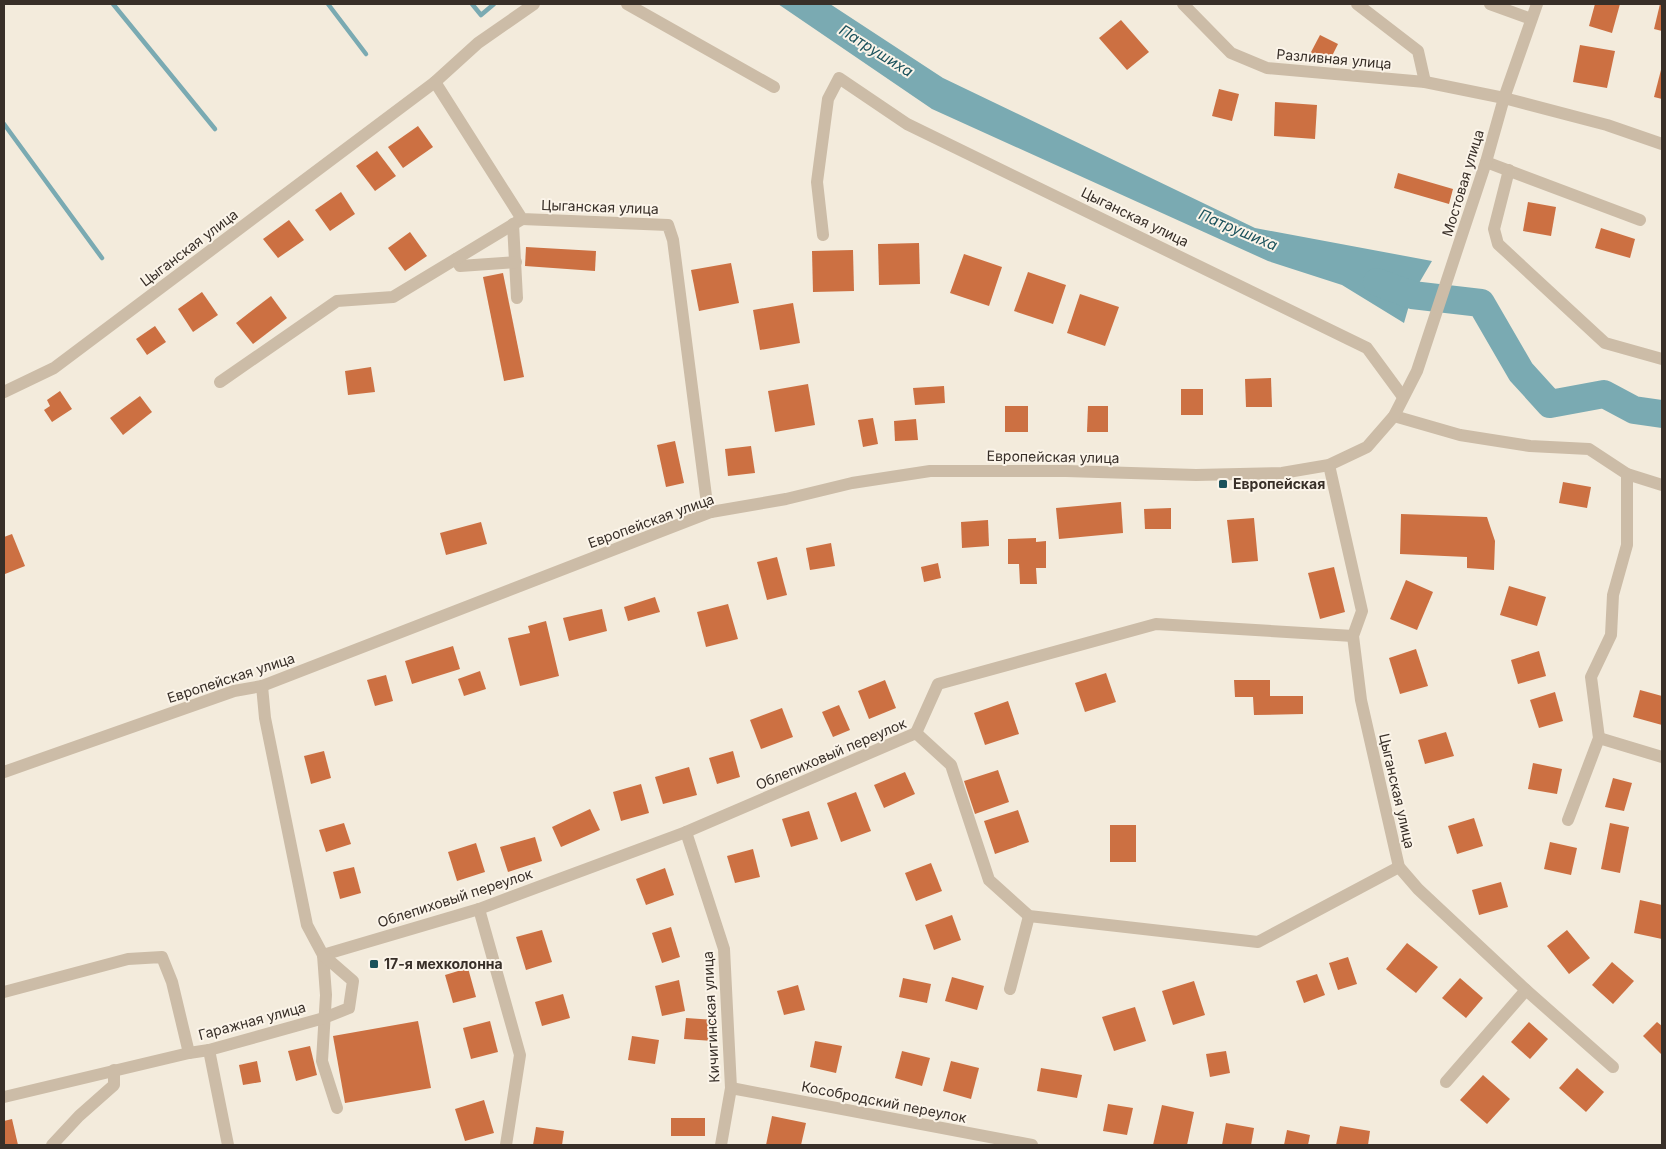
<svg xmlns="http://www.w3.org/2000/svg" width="1666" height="1149" viewBox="0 0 1666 1149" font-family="Inter,sans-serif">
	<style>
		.water { fill: #7aaab2 }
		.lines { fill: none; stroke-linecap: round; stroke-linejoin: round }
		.stream { stroke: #7aaab2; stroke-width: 4.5 }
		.river { stroke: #7aaab2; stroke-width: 28 }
		.building { fill: #cc7042 }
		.minor { stroke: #ccbca7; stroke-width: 12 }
		.poi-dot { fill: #1b525c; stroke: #fbf4e9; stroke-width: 2 }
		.labels { text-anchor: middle; stroke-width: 4; stroke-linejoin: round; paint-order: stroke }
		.street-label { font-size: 14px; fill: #382f28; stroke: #fbf4e9 }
		.poi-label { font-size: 14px; font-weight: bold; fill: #382f28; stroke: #fbf4e9; text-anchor: start }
		.water-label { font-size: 15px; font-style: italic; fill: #1b525c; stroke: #fbf4e9 }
	</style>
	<rect width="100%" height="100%" fill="#f3ebdc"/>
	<path class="water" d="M778,4H830L943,78L1255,228L1432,261L1412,295L1404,323L1342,285L1268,261L932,109Z"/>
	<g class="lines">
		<g class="stream">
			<path d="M113,4L215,129"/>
			<path d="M328,4L366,54"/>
			<path d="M472,4L481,15L494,4"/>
			<path d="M4,124L102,258"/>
		</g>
		<path class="river" d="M1377,282L1412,295L1481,303L1521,372L1550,404L1604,394L1634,410L1662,414"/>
	</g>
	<g class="building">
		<path d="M1595,4H1620L1612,33L1589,26Z"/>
		<path d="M1660,4H1662V31L1654,29Z"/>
		<path d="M1121,20L1149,52L1127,70L1099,38Z"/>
		<path d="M1320,35L1338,44L1328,64L1310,54Z"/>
		<path d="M1580,45L1615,51L1607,88L1573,82Z"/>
		<path d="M1662,66V99L1654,97Z"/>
		<path d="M1219,89L1239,94L1232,121L1212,116Z"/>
		<path d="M1275,102L1317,105L1315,139L1274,136Z"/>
		<path d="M418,126L433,147L403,168L388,147Z"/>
		<path d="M377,151L396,176L375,191L356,166Z"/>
		<path d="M1398,173L1453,189L1449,204L1394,188Z"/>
		<path d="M341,192L355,214L330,231L315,210Z"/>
		<path d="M1528,202L1556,207L1551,236L1523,231Z"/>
		<path d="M289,220L304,240L278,258L263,239Z"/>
		<path d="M1601,228L1635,239L1630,258L1595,248Z"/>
		<path d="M410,232L427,256L405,271L388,248Z"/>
		<path d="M919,243L920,284L879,285L878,244Z"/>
		<path d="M526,247L596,251L595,271L525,266Z"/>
		<path d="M853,250L854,291L813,292L812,251Z"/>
		<path d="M964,254L1002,267L989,306L950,293Z"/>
		<path d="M731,263L739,303L699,311L691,270Z"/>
		<path d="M1028,272L1066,285L1053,324L1014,311Z"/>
		<path d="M503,273L524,377L504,381L483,277Z"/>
		<path d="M202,292L218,315L193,332L178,309Z"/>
		<path d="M1080,294L1119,307L1105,346L1067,333Z"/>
		<path d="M271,296L287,318L253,344L236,323Z"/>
		<path d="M793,303L800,343L760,350L753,310Z"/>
		<path d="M155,326L166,342L147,355L136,339Z"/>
		<path d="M371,367L375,392L348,395L345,371Z"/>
		<path d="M1271,378L1272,407H1246L1245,379Z"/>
		<path d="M808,384L815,425L775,432L768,391Z"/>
		<path d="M944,386L945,403L915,405L913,388Z"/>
		<rect x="1181" y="389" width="22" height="26"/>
		<path d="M60,391L72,409L52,422L44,410L50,406L47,400Z"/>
		<path d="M140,396L152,412L123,435L110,418Z"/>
		<rect x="1005" y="406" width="23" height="26"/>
		<path d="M1088,406H1108V432H1087Z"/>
		<path d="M873,418L878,444L863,447L858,420Z"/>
		<path d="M916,419L918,440L895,441L894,421Z"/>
		<path d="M675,441L684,483L666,487L657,445Z"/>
		<path d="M751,446L755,473L728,476L725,449Z"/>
		<path d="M1563,482L1591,487L1587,508L1559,503Z"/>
		<path d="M1121,502L1123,533L1059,539L1056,508Z"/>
		<path d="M1171,508V529H1145L1144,509Z"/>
		<path d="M1401,514L1487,517L1495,541L1494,570L1467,568V557L1400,554Z"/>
		<path d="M1254,518L1258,561L1232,563L1227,520Z"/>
		<path d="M988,520L989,546L962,548L961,522Z"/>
		<path d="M481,522L487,544L446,555L440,533Z"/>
		<path d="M12,534L25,566L5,574L4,571V537Z"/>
		<path d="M1036,538V542L1046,541V568H1036L1037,584H1020L1019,564H1008V539Z"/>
		<path d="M831,543L835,566L810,570L806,548Z"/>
		<path d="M777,557L787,595L767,600L757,562Z"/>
		<path d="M938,563L941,578L924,582L921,567Z"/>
		<path d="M1334,567L1345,612L1320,619L1308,573Z"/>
		<path d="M1406,580L1433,592L1417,630L1390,619Z"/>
		<path d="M1509,586L1546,597L1537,626L1500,615Z"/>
		<path d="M655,597L660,612L628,621L624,607Z"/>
		<path d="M728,604L738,639L706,647L697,612Z"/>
		<path d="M602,609L607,631L569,641L563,618Z"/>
		<path d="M546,621L559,676L520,686L508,638L530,633L528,626Z"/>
		<path d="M453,646L460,669L412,684L405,661Z"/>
		<path d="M1416,649L1428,686L1400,694L1389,658Z"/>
		<path d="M1539,651L1546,676L1518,684L1511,660Z"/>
		<path d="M480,671L486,689L464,696L458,679Z"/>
		<path d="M1106,673L1116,702L1085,712L1075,683Z"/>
		<path d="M386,675L393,701L375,706L367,680Z"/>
		<path d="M885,680L896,708L869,719L858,691Z"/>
		<path d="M1234,680H1270V696H1303V714L1254,715L1253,697H1235Z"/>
		<path d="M1640,690L1662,696V725L1633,717Z"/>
		<path d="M1555,692L1563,721L1539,728L1530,700Z"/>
		<path d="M1008,701L1019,734L985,745L974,713Z"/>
		<path d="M839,705L850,730L833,737L822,712Z"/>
		<path d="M782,708L793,737L761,749L750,720Z"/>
		<path d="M1446,732L1454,756L1425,764L1418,740Z"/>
		<path d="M324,751L331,778L311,784L304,756Z"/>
		<path d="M733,751L740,777L717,784L709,758Z"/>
		<path d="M1533,763L1562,769L1557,794L1528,789Z"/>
		<path d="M689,767L697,795L663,804L655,777Z"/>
		<path d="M998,770L1009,802L975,814L964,781Z"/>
		<path d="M905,772L915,794L884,808L874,785Z"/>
		<path d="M1613,778L1632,783L1624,811L1605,807Z"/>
		<path d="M641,784L649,813L621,821L613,792Z"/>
		<path d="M856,792L871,831L841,842L827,803Z"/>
		<path d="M590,809L600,830L561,847L552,827Z"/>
		<path d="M1018,810L1029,842L995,854L984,821Z"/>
		<path d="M809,811L818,839L791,847L782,819Z"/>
		<path d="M1474,818L1483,846L1457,854L1448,826Z"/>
		<path d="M344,823L351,844L326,852L319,830Z"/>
		<path d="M1610,823L1629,827L1620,873L1601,869Z"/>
		<rect x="1110" y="825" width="26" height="37"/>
		<path d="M535,837L542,861L508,872L500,847Z"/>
		<path d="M1550,842L1577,848L1571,875L1544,869Z"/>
		<path d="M476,843L485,872L457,881L448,852Z"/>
		<path d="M753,849L760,877L735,883L727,856Z"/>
		<path d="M931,863L942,891L916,901L905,873Z"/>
		<path d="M354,867L361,893L340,899L333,872Z"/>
		<path d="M665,868L674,895L646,905L636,879Z"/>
		<path d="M1501,882L1508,907L1479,915L1472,890Z"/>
		<path d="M1640,900L1662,905V939L1634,933Z"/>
		<path d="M952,915L961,940L934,950L925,925Z"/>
		<path d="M671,927L680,957L662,963L652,933Z"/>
		<path d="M542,930L552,962L526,970L516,937Z"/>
		<path d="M1567,930L1590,958L1569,974L1547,946Z"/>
		<path d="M1407,943L1438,967L1416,993L1386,969Z"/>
		<path d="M1348,957L1357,984L1338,990L1329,963Z"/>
		<path d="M1612,962L1634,981L1613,1004L1592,985Z"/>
		<path d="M468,968L476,997L453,1003L445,975Z"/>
		<path d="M1317,974L1325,995L1304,1003L1296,981Z"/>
		<path d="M952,977L984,986L977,1010L945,1001Z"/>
		<path d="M903,978L931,984L927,1003L899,997Z"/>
		<path d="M1460,978L1483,998L1466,1018L1442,998Z"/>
		<path d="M679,980L685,1011L662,1016L655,986Z"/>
		<path d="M1194,981L1205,1015L1173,1025L1162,991Z"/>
		<path d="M798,985L805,1010L784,1015L777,991Z"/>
		<path d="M563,994L570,1018L542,1026L535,1002Z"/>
		<path d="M1135,1007L1146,1041L1114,1051L1102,1017Z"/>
		<path d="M686,1018L715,1020L713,1041L684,1039Z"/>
		<path d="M418,1021L431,1088L345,1103L333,1036Z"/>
		<path d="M490,1021L498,1052L471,1059L463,1028Z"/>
		<path d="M1529,1022L1548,1039L1530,1059L1511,1042Z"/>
		<path d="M1657,1022L1662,1026V1055L1643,1036Z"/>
		<path d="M632,1036L659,1040L655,1064L628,1060Z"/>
		<path d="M815,1041L842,1046L836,1073L810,1067Z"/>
		<path d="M310,1046L317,1075L296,1081L288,1051Z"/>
		<path d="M902,1051L930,1058L922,1086L895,1078Z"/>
		<path d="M1226,1051L1230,1073L1210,1077L1206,1054Z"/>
		<path d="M257,1061L261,1082L243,1085L239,1065Z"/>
		<path d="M951,1061L979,1068L971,1099L943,1091Z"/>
		<path d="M1041,1068L1082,1075L1077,1098L1037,1091Z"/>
		<path d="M1577,1068L1604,1092L1586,1112L1559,1088Z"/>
		<path d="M1483,1075L1510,1099L1487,1124L1460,1100Z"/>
		<path d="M484,1100L494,1133L465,1141L455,1109Z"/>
		<path d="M1108,1104L1133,1108L1127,1135L1103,1131Z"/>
		<path d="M1162,1105L1194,1112L1187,1145H1153Z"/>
		<path d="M772,1116L806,1123L801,1145H766Z"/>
		<rect x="671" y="1118" width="34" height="18"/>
		<path d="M12,1119L18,1145H4V1121Z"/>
		<path d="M1226,1123L1254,1128L1251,1145H1222Z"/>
		<path d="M1340,1126L1370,1131L1368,1145H1336Z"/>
		<path d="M536,1127L564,1131L562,1145H533Z"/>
		<path d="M1287,1130L1310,1135L1308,1145H1284Z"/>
	</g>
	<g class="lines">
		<g class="minor">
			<path d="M627,4L774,87"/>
			<path d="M1183,4L1231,53L1267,68L1425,82L1504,98L1607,125L1662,144"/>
			<path d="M1357,4L1418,51L1425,82"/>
			<path d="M1490,4L1531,19"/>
			<path d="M435,82L478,43L534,4"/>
			<path d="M1486,162L1640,220"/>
			<path d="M1509,170L1494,229L1498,244L1605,343L1662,359"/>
			<path d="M513,224L517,298"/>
			<path d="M823,235L817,182L828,99L839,78L907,124L1367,348L1403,397"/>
			<path d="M456,259L460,266L516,262"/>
			<path d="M220,382L337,301L393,297L522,219"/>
			<path d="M4,392L54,368L435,82L522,219L668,225L673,240L706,496L711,512"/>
			<path d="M1394,416L1460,435L1530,446L1589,449L1627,474L1662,485"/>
			<path d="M1329,465L1362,611L1353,636L1361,700L1399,867L1418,889L1526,990L1613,1067"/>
			<path d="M262,686L265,718L307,925L323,955L326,995L322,1061L337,1108"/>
			<path d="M916,733L938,684L1156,624L1353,636"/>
			<path d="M1599,738L1662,757"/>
			<path d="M4,772L234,691L262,686L711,512L786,499L852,483L930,471H1066L1196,475L1282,473L1329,465L1367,447L1394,416L1417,371L1486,162L1504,98L1537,4"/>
			<path d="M1568,820L1599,738L1591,677L1611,635L1613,595L1627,545V474"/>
			<path d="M686,832L724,949L731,1088L721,1145"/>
			<path d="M479,909L520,1055L506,1145"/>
			<path d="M323,955L479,909L686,832L916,733L951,765L989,880L1029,916L1258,942L1399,867"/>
			<path d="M1010,989L1029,916"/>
			<path d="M4,992L128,959L162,957L172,982L189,1053"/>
			<path d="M209,1050L228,1145"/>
			<path d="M1446,1082L1526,990"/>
			<path d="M731,1088L1032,1145"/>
			<path d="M4,1097L189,1053L209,1050L324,1018L349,1008L353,981L323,955"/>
			<path d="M52,1145L79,1116L114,1085V1070"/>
		</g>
	</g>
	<g class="poi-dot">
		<rect x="1218" y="479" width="10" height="10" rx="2.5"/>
		<rect x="369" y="959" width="10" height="10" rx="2.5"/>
	</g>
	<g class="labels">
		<g class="street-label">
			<text transform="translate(1334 59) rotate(5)" y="5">Разливная улица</text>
			<text transform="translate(1463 183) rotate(-73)" y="5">Мостовая улица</text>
			<text transform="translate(600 207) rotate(2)" y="5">Цыганская улица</text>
			<text transform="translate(1135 217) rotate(26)" y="5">Цыганская улица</text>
			<text transform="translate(189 248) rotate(-37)" y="5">Цыганская улица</text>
			<text transform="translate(1053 457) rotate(1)" y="5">Европейская улица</text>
			<text transform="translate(651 521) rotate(-20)" y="5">Европейская улица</text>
			<text transform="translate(231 678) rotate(-18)" y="5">Европейская улица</text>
			<text transform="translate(831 754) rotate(-23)" y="5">Облепиховый переулок</text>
			<text transform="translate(1397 791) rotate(77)" y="5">Цыганская улица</text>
			<text transform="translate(455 898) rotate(-18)" y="5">Облепиховый переулок</text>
			<text transform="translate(711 1017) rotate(-93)" y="5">Кичигинская улица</text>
			<text transform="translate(252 1021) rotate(-15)" y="5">Гаражная улица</text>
			<text transform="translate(884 1102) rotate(11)" y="5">Кособродский переулок</text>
		</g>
		<g class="poi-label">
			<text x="1233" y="489">Европейская</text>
			<text x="384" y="969">17-я мехколонна</text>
		</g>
		<g class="water-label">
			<text transform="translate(876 51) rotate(32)" y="5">Патрушиха</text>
			<text transform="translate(1238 230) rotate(23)" y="5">Патрушиха</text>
		</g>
	</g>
	<rect width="1666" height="1149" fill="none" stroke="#382f28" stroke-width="10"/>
</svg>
